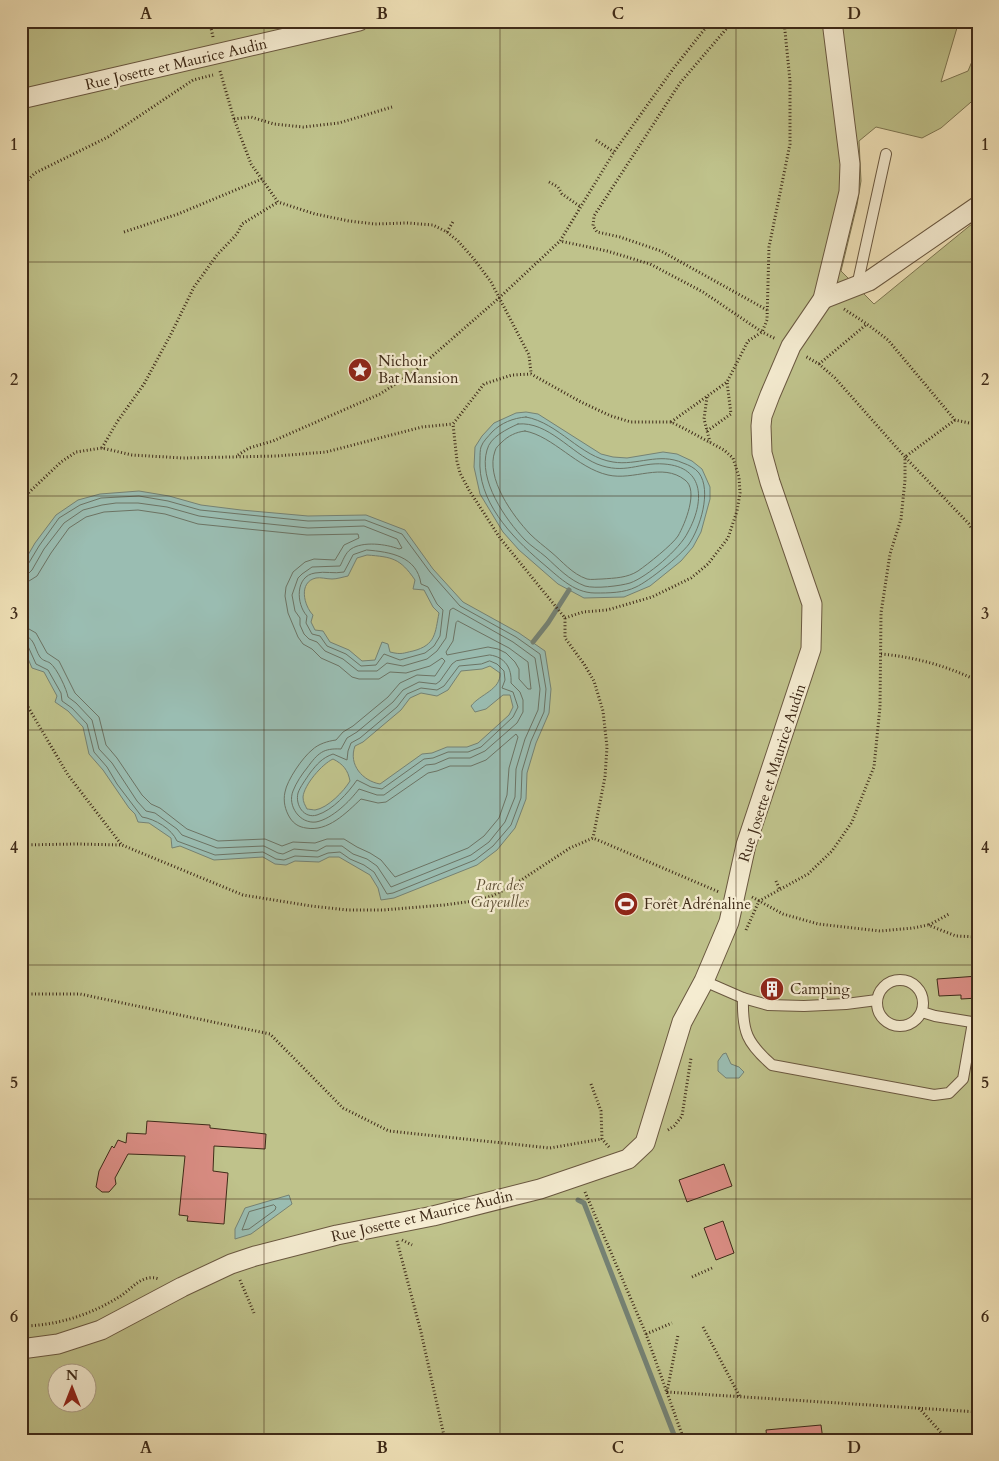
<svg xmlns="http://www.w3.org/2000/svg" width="999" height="1461" viewBox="0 0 999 1461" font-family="Cardo,serif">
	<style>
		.green { fill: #bfc28b; stroke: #7e7652; fill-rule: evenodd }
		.water { fill: #9abdb2; stroke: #758274; fill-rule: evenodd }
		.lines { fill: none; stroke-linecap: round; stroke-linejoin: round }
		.shore { stroke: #6c7465; stroke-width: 1 }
		.stream { stroke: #758274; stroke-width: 5 }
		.building { fill: #da8d84; stroke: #3e2a18 }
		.service-casing { stroke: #6a5840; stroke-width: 12 }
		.minor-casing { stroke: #6a5840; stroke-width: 21 }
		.path { stroke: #3e2a18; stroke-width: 3; stroke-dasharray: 1 2.5; stroke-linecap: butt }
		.service { stroke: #f5ecd1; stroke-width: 10 }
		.minor { stroke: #f5ecd1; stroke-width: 19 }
		.grid { fill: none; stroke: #3e2a18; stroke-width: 1; stroke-opacity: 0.55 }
		.labels { text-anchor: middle; stroke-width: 4.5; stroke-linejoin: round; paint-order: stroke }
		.street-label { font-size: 15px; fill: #3e2a18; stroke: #f5ecd1 }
		.poi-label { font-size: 15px; fill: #3e2a18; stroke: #f5ecd1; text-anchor: start }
		.park-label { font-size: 15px; font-style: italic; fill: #5e5035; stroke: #f5ecd1 }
		.neatline { fill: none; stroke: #3e2a18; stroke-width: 2 }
		.grid-label { font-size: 16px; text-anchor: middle; font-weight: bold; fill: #3e2a18 }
	</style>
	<rect width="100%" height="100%" fill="#f0e2b8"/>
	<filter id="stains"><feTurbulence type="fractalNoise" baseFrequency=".004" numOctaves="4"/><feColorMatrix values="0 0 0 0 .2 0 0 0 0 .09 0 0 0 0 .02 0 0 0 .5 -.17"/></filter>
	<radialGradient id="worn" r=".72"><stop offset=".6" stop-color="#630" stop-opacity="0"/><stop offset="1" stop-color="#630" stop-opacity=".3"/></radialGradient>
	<path class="green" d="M21,21H959L941,82L968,71L978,47V96L941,128L922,138L876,127L859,141L861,181L857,205L841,271L874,304L978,219V1440H21ZM58,1374H88V1404H58Z"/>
	<g class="water">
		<path d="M526,412L538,414L601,454L613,457L627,458L663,452L677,454L692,461L702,469L710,487V499L701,532L693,547L681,561L650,586L624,597L584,598L558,584L519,550L503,532L480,494L474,467L475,447L482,436L494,423L516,413Z"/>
		<path d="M139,491L169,496L201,505L241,510L308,516L366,515L405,530L433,569L463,602L519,633L545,651L551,689L549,713L536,743L527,773L526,799L515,828L497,850L477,865L394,898L381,900L378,888L370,875L339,857H329L319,862L295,861L286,865L275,864L263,857L214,860L180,846L172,848L171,838L149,823L138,822L135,814L129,808L103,770L89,754L83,727L68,711L55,702L57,696L44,672L32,668L21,642V567L35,543L56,515L78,500L100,494ZM367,555C392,557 400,558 415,580L413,589L424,590L433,607L439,613C435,633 436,645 413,651C403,653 402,655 390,652L388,644L382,642L375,660L362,661L349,650L330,642L323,631L315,630L311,622L313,615C304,606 298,582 316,578C320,577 327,579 332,579C337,579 343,577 348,576L357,558ZM490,666L500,673C501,690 480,694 471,706L475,712L486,709L503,695H510L513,707L509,715L478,743L467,747H447L432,753L422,754L380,784C363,781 348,765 355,746L363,742L401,710L410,698L421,693L437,696L448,690L461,671L482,669ZM333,759C343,764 348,770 350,781C344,791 328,808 315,810C314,810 308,809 307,809C305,805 303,802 303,797C304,785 322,764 333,759Z"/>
		<path d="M726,1053L731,1064L739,1067L744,1072L739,1078H726L718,1071V1061L723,1054Z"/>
		<path d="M289,1195L292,1204L251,1234L235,1239V1229L245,1208Z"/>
	</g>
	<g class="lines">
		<g class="shore">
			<path d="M526,417C559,423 580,457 613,462C637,466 659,452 683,463C689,465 695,468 699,473C712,491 700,528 689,544C680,556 649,581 636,587C624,593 609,593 595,593C573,593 557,575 541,562C511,536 477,501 480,458C480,455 480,450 481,447C483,441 488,437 492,432C501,423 513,418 526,417Z"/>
			<path d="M518,424C548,421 571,453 597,464C625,475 639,462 664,464C706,467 704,503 688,532C680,549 647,577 630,583C620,586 595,589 585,586C569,580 558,568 546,557C539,551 531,546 525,540C505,519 478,480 487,450C490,437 507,429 518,424Z"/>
			<path d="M525,431C553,436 577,468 608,475C634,481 662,462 685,480C699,490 685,524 678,536C672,545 648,564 638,571C627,578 615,578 602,579C597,579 591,580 587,579C572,574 562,561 551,552C544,546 537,541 530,534C513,516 485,478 495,451C496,447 499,445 502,442C508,436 516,432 525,431Z"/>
			<path d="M367,550C390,552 417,556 421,584L428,587L437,604L443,610L440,636L434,646L425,653L400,660L384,654L376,665L361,666L346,654L327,646L320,636L312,634L306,623L307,616C296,604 295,576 315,573C325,571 334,574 344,572L353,555Z"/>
			<path d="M21,568L27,566L39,546L59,518L80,505L101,498L139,496L168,501L200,510L308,521L365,520L402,534L430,572L460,606L516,637L540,654L546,689L544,712L531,741L522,771L521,798L511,825L493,846L475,860L393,893L387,894L374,872L364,865L350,859L340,852L328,853L318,857L295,856L284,860L276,859L263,852L215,855L177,841C172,829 155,819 142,817L117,784L107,767L94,752L87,724L72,708L62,701L61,693L48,670L36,664L27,644L21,642"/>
			<path d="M21,575L28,574L32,570L44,549L64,523L83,510L102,505L116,503H138L167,507L199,516L240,521L308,528L364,526L397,539L402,548L399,549C386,544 363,541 351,549C345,553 343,561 340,566L312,567L302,574L298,578L292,595L295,611L300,618V625L304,634L309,639L317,642L325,651L343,659L358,671H377L387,663L403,666L427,659L437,651L446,638L450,610L453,608L513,642L535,658L540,689L538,710L525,739L516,769L515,797L505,822L489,842L471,855L391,887L377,866L367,859L353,854L342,846H326L317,851L294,849L283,854L278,853L264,846L217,848L182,835L177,829L155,813L146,811L137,801L112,763L99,749L92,720L76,703L68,697C67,690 57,668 50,663C47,661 43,661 40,657C34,648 35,636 21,635"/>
			<path d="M21,582L29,581L37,576L51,553L69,528L86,517L104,512L138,510L165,514L198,524L307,535L358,534L359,538L344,545L335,560L314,559L305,562L293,572L286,587L285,596L288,613L298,637L303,644L312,649L321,658L339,666L352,677L359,679H379L390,672L406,673L430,666L442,658L445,661L435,676L417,675L400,683L388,697L353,726L343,732L336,740C328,741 318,744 312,750C303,757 287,780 285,792C283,801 285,810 290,818C294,824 299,827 306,828C328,832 346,813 361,799L378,803L386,802L428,773L437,771L450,766H471L486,760L516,734L518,737L509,768L507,795L499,818L484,836L468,848L395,877L381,860L370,853L357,847L344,839H327L315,843L293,842L282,846L265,839L218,841L187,829L160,808L151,804L142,795L117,758L106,745L99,717L75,693L59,661L47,653L36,633L29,629L21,628"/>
			<path d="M458,621L509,648L528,662L531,689H528L519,679V669L515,662L506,653L498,649L488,647L447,655L446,652L453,641L456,623Z"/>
			<path d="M490,655C505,657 512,668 511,683L520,692L523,700V712L517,723L485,751L470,758H449L435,764L426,765L384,795H377L359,789C350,801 332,819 316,822C300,824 287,806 293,791C296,783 302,774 307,768C318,753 323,748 341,749L347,738L357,732L393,702L403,690L419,682L436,684L440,681L452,664L456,661Z"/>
			<path d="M490,661L497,664L504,671L505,680L502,688L513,692L518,707L513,717L481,747L468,752H448L433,758L424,759L382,789L371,787L357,780C348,793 333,810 317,815C304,819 295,805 298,793C300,787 306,779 310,773C317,764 322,758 333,754L347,760L348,751L351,743L360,738L397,707L407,694L421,688L437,690L444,686L459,666L481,664Z"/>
			<path d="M274,1205L276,1207L275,1210L249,1229L242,1230L249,1212Z"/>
		</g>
		<g class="stream">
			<path d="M533,642L548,623L569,590"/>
			<path d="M578,1200L584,1203L676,1440"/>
		</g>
	</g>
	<g class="building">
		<path d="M978,976V998L961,999V995L939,996L937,979Z"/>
		<path d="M147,1121L210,1125V1128L266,1134L265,1149L214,1146L213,1171L228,1173L224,1224L187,1221L188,1216L179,1215L185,1156L128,1154L115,1178L116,1184L109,1192H102L96,1187L99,1171L112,1146L114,1148L118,1140L126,1143L127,1133L146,1134Z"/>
		<path d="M724,1164L732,1186L687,1202L679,1180Z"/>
		<path d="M723,1221L734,1253L716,1260L704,1228Z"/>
		<path d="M821,1425L823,1440H767L766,1430Z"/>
	</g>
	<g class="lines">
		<g class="service-casing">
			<g id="service">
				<path d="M857,286L886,154"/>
				<circle cx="900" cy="1003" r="23"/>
				<path d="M704,981L743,998L768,1005L804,1006L846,1004L877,1000"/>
				<path d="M743,998C742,1032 747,1043 772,1065L934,1095L949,1093L963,1079L973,1022"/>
				<path d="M922,1012L935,1016L978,1023"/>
			</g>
		</g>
		<g class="minor-casing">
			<g id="minor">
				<path d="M21,99L359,21"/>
				<path d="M823,299L869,281L978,206"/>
				<path d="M21,1349L58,1344L101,1330L182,1287L231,1264L255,1256L337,1235L433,1216L540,1189L628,1159L645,1143L682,1022L704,981L729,922L746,845L811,649L812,604L770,482L762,453L761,426L762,416L770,395L791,346L823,299L849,192L850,164L832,21"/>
			</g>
		</g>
		<g class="path">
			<path d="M202,21L211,28"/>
			<path d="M711,21L673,69L614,152L560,241L607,251L650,264L703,292L762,332L776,339"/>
			<path d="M733,21L680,83L594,216L593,226L597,232L620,237L661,251L767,310"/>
			<path d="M213,37L211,28L213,21"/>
			<path d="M220,71L234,119L251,164L278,202L315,214L349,221L375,224L407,223L433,225L447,232L458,241L474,259L491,282L529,355L531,373"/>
			<path d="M234,119L251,117L274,124L303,127L339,123L392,107"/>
			<path d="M596,140L614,152"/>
			<path d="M28,180L35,173L108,137L193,80L213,75"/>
			<path d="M549,182L558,187L562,194L581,207"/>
			<path d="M124,232L178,214L262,179"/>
			<path d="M447,232L454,220"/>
			<path d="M844,309L867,324L888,340L955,420L978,425"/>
			<path d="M819,364L867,324"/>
			<path d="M707,397L704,419L710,442"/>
			<path d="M955,420L905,457L969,524L978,539"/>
			<path d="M671,422L727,382L748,341L762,332L767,320L769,247L790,144V81L784,21"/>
			<path d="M707,431L731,414L727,382"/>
			<path d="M102,448L117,422L144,384L171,334L194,287L217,255L237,234L242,224L278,202"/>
			<path d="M238,455L249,448L273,441L380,394L414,372L499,298L560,241"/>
			<path d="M21,500L61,462L76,452L102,448L132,455L183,458L277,456L326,452L422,427L453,424"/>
			<path d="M565,618L583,612L607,610L652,597L691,578L708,564L728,538L737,511L740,493L739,477L733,458L724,450L685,429L671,422H631L611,416L581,402L531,374L512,375L484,384L453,424L457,461L460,473L469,490L500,538L565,618V638L584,664L594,681L603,711L607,747L605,777L593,838"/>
			<path d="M881,654C915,657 947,666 978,681"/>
			<path d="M21,695L68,775L121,844"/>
			<path d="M21,845L77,844L122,845L243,895L311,906L348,910H383L444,905L474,901L492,896L512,886L570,848L593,838L719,892"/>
			<path d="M776,881L780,890"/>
			<path d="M752,897L783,914L818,924L880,931L913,928L928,925L956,936L978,937"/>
			<path d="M929,925L949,914"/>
			<path d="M746,930L759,901L808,874L832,851L852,822L874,767L880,707L881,613L890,554L901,519L905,480V457L835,378L819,364L805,356"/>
			<path d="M21,994H80L270,1034L343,1108L389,1131L550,1148L602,1139"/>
			<path d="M591,1084L601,1111L602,1139L609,1147"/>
			<path d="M668,1130L674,1126L682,1116L691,1058"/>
			<path d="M585,1192L646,1334L684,1440"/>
			<path d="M402,1240L412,1245"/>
			<path d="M397,1241L421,1332L445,1440"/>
			<path d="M692,1277L712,1268"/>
			<path d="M240,1280L254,1313"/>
			<path d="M21,1326C56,1326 90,1315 119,1297C132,1289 142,1273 159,1279"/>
			<path d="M703,1327L740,1397"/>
			<path d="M646,1334L672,1323"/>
			<path d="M667,1392L978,1412"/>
			<path d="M667,1392L678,1335"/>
			<path d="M919,1408L945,1437"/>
			<path d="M933,1440L978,1435"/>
		</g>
		<use href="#service" class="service"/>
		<use href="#minor" class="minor"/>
	</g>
	<path class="grid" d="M264,21V1440M500,21V1440M736,21V1440M21,262H978M21,496H978M21,730H978M21,965H978M21,1199H978"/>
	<defs>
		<g id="sight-disc" transform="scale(1.25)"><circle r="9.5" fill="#8f2418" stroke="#f5ecd1"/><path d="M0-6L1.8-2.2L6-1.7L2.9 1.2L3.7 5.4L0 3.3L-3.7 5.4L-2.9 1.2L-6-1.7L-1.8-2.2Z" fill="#fff"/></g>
		<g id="stadium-disc" transform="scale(1.25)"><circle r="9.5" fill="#8f2418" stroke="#f5ecd1"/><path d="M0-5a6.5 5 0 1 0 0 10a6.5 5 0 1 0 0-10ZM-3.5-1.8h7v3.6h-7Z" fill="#fff"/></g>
		<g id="building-disc" transform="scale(1.25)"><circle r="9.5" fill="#8f2418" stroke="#f5ecd1"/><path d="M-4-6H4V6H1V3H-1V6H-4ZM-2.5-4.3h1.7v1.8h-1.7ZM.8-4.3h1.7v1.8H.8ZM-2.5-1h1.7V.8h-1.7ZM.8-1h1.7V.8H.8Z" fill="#fff"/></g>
	</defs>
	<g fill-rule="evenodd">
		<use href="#sight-disc" x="360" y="370"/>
		<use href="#stadium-disc" x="626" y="904"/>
		<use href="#building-disc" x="772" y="989"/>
	</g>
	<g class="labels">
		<g class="street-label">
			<text transform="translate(176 64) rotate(-13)" y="5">Rue Josette et Maurice Audin</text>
			<text transform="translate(772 773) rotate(-72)" y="5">Rue Josette et Maurice Audin</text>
			<text transform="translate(422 1216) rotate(-13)" y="5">Rue Josette et Maurice Audin</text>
		</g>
		<g class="poi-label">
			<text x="378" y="366">Nichoir<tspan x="378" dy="17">Bat Mansion</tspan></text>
			<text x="644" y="909">Forêt Adrénaline</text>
			<text x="790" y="994">Camping</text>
		</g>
		<g class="park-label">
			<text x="500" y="890">Parc des<tspan x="500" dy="17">Gayeulles</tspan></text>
		</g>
	</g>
	<rect width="999" height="1461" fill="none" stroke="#f0e2b8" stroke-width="55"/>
	<g transform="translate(72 1388)"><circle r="24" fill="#f5ecd1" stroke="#ac9e87"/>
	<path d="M0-4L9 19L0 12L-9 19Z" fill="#8f2418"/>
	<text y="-8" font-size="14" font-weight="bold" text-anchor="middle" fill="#3e2a18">N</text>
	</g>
	<rect x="28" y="28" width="944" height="1406" class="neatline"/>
	<g class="grid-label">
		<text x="146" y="19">A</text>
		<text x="382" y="19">B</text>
		<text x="618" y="19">C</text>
		<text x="854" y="19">D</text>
		<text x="14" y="150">1</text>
		<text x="985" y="150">1</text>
		<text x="14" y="385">2</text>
		<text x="985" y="385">2</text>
		<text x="14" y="619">3</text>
		<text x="985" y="619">3</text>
		<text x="14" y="853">4</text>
		<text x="985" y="853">4</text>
		<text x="14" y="1088">5</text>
		<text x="985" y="1088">5</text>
		<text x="14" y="1322">6</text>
		<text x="985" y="1322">6</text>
		<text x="146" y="1453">A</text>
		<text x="382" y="1453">B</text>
		<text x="618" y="1453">C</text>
		<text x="854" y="1453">D</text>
	</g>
	<rect width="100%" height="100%" filter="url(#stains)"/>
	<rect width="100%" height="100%" fill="url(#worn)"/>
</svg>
